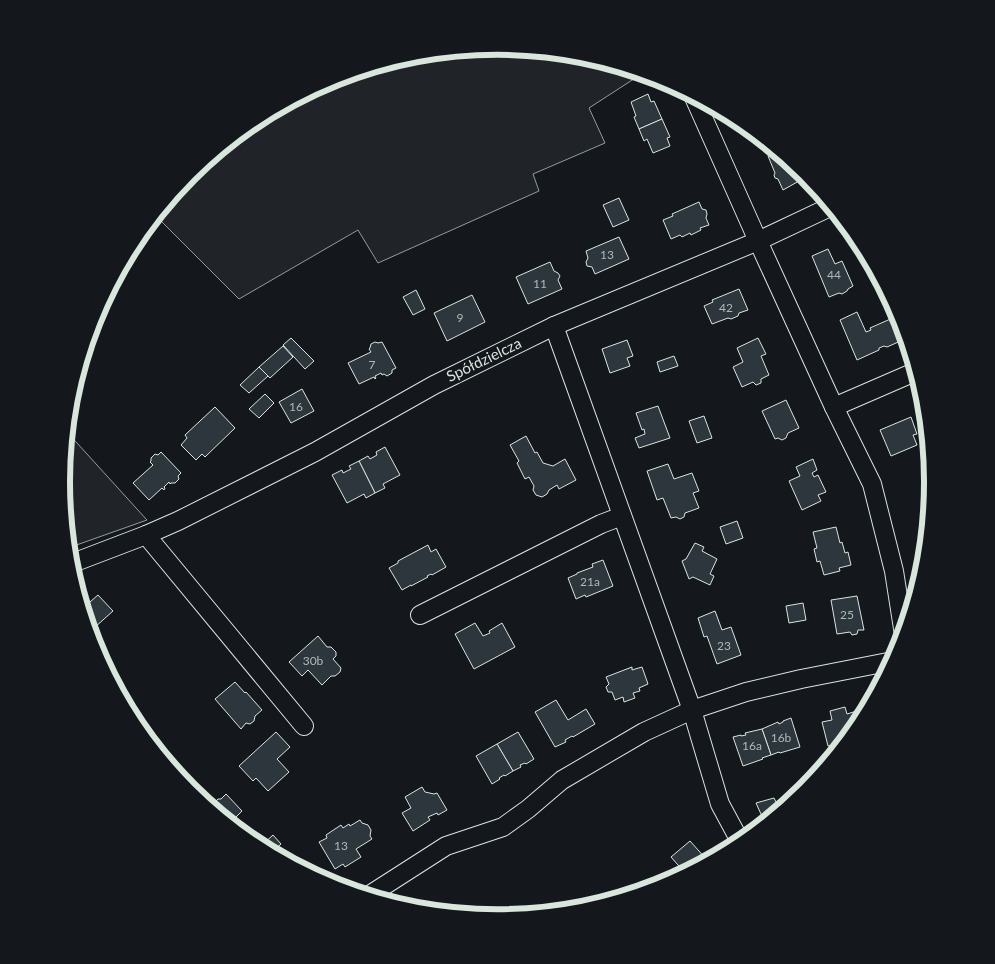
<svg xmlns="http://www.w3.org/2000/svg" width="995" height="964" viewBox="0 0 995 964" font-family="Lato,sans-serif">
	<style>
		.green { fill: #202428; stroke: #939e99 }
		.building { fill: #2c363c; stroke: #d8e6dc }
		.lines { fill: none; stroke-linecap: round; stroke-linejoin: round }
		.minor-casing { stroke: #d8e6dc; stroke-width: 20 }
		.minor { stroke: #14181c; stroke-width: 18 }
		.labels { text-anchor: middle; stroke-width: 4; stroke-linejoin: round; paint-order: stroke }
		.number-label { font-size: 12px; fill: #adbab4 }
		.street-label { font-size: 15px; fill: #d8e6dc; stroke: #14181c }
		.rim { fill: none; stroke: #d8e6dc; stroke-width: 6 }
	</style>
	<rect width="100%" height="100%" fill="#14181c"/>
	<g class="green">
		<path d="M498,46L583,55L643,73L589,108L605,143L533,174L539,191L378,263L358,230L239,299L160,220L139,236L190,174L256,120L331,79L413,55Z"/>
		<path d="M67,432L147,520L68,548L62,482Z"/>
	</g>
	<g class="building">
		<path d="M648,94L651,102L654,101L662,119L639,129L634,117L636,116L631,102Z"/>
		<path d="M662,119L670,137L667,138L670,146L653,153L647,139L644,141L639,129Z"/>
		<path d="M778,151L806,174L809,178L800,182L799,181L783,190L778,179L775,178L774,175L775,173L768,156Z"/>
		<path d="M619,198L629,220L613,227L603,205Z"/>
		<path d="M699,202L702,209L706,210L707,214L706,218L709,225L700,228L701,230L691,235L690,233L682,237L680,235L671,239L663,220L673,216L672,214Z"/>
		<path d="M619,237L629,259L595,274L592,267L587,266L586,262L588,258L586,251Z"/>
		<path d="M828,249L835,264L842,261L853,286L848,289L847,291L842,294L839,293L829,297L812,256Z"/>
		<path d="M550,262L554,271L558,273L560,276L558,280L562,289L528,304L516,277Z"/>
		<path d="M739,289L748,310L739,313L738,316L731,319L728,318L712,324L704,306L713,302L712,300Z"/>
		<path d="M416,290L425,309L413,315L403,297Z"/>
		<path d="M472,295L485,322L447,341L434,313Z"/>
		<path d="M857,312L866,332L871,330L870,328L895,317L905,339L887,347L884,346L879,348V350L857,360L840,320Z"/>
		<path d="M291,338L314,361L305,369L283,345Z"/>
		<path d="M758,338L766,354L761,356L769,375L761,379V383L756,385L753,382L742,387L733,367L743,362L737,348Z"/>
		<path d="M627,340L633,356L627,358L630,366L610,373L602,349Z"/>
		<path d="M375,342L378,343L382,342L396,368L392,370V373L387,376L384,374L382,375L381,373L375,376L376,378L375,379L374,377L359,384L348,363L371,352L369,349L370,348L371,344Z"/>
		<path d="M283,346L293,357L270,378L259,367Z"/>
		<path d="M674,356L678,366L660,372L657,362Z"/>
		<path d="M259,367L268,376L249,393L240,385Z"/>
		<path d="M302,389L314,411L291,423L279,402Z"/>
		<path d="M265,394L274,403L259,418L249,409Z"/>
		<path d="M786,400L799,428L788,433L786,438L782,440L778,438L775,439L762,411Z"/>
		<path d="M658,406L670,438L639,448L635,438L645,434L644,429L642,430L636,413Z"/>
		<path d="M215,407L235,428L205,457L202,454L196,460L181,445L187,438L185,435Z"/>
		<path d="M704,416L712,438L697,443L689,421Z"/>
		<path d="M911,417L917,434L913,435L917,445L891,456L880,430Z"/>
		<path d="M526,436L535,453L537,452L543,463L553,466L565,459L576,480L559,489L557,485L549,490L547,494L542,497L536,495L533,490L534,486L529,477L525,479L517,463L519,461L510,445Z"/>
		<path d="M385,447L400,475L383,484L385,488L375,493L359,461L368,456L370,459L377,455L376,452Z"/>
		<path d="M161,452L181,473L178,476L179,479L175,483H171L170,484L169,482L164,487L165,488L164,490L162,488L149,500L133,483L153,465L150,462L151,461V458L155,454L158,455Z"/>
		<path d="M813,459L817,470L812,473L814,477L818,475L826,492L818,495L821,501L802,510L789,481L800,476L796,467Z"/>
		<path d="M359,461L375,493L366,498L364,494L347,503L332,475L342,470L343,473L351,469L349,466Z"/>
		<path d="M668,464L674,479L692,473L699,491L693,493L699,508L685,513L684,517L680,519L676,517L671,518L663,498L657,500L647,471Z"/>
		<path d="M932,493L930,517L928,510L930,509L929,504L927,505L925,495Z"/>
		<path d="M737,521L743,538L726,544L720,527Z"/>
		<path d="M836,527L840,543L842,542L845,553L848,552L851,565L839,568L840,571L824,575L820,561L817,562L814,549L817,548L813,532Z"/>
		<path d="M695,543L704,547L702,551L717,559L710,574L714,576L710,585L693,577L689,579L682,561L686,559Z"/>
		<path d="M428,545L431,552L436,549L446,567L432,575L431,574L427,576L428,577L411,586V585L402,590L389,568L398,563V561Z"/>
		<path d="M603,560L613,586L586,597L585,595L576,599L568,578L577,574V573L593,567L592,564Z"/>
		<path d="M98,595L113,611L94,628L86,619L83,608Z"/>
		<path d="M857,596L864,630H858L857,634L852,635L850,632L837,634L831,600Z"/>
		<path d="M803,603L806,620L789,623L786,606Z"/>
		<path d="M715,611L722,630L731,627L741,655L717,664L707,636L704,637L698,618Z"/>
		<path d="M475,623L483,636L490,633L489,631L502,623L515,647L474,669L455,634Z"/>
		<path d="M318,636L327,647H331L336,652V656L333,659L341,668L340,672L335,676H331L322,685L308,670L302,676L289,662Z"/>
		<path d="M632,667V670L642,667L648,684L639,688L640,691L633,693L635,698L624,702L623,697L615,700L612,692H608L606,687L609,684L606,677Z"/>
		<path d="M235,682L245,693L246,692L262,710L255,716L254,721L250,724L246,723L241,729L215,699Z"/>
		<path d="M556,700L568,720L586,709L595,724L573,737L572,736L565,740L566,742L555,747L535,712Z"/>
		<path d="M845,707L847,714L860,710L862,720L842,746H838V744L828,746L822,722L832,720L830,711Z"/>
		<path d="M791,718L800,747L780,753L779,752L771,755L762,729L778,722L779,724L783,722V721Z"/>
		<path d="M762,729L771,755L762,758L763,759L743,766L733,737L741,735V736L746,735L745,733Z"/>
		<path d="M276,732L290,747L277,759L289,772L268,791L256,778L253,781L239,766Z"/>
		<path d="M518,732L534,759L526,764L525,763L520,765L521,767L513,771L497,744Z"/>
		<path d="M497,744L513,771L505,776L504,775L499,778L500,779L492,784L476,756Z"/>
		<path d="M422,787L425,792L434,794L437,793L447,810L438,815L437,813L428,817L430,820L413,831L402,813L411,808L405,797Z"/>
		<path d="M226,794L242,811L230,823L210,807L218,799H221Z"/>
		<path d="M774,798L779,808L788,805L765,823L756,803Z"/>
		<path d="M360,820L362,823L368,825L371,830L370,836L372,839L356,849L361,857L345,867L343,864L335,869L319,842L327,838L326,835L341,825L343,828L349,824L350,826Z"/>
		<path d="M273,835L281,844L271,853L260,847Z"/>
		<path d="M690,841L707,860L706,861L707,862L685,873L671,857Z"/>
	</g>
	<g class="lines">
		<g class="minor-casing">
			<g id="minor">
				<path d="M693,95L758,241L834,407L872,484L894,571L904,635"/>
				<path d="M554,326L692,710L720,804L741,843"/>
				<path d="M834,407L917,371"/>
				<path d="M146,535L304,726"/>
				<path d="M70,564L146,535L178,521L315,452L434,385L554,326L758,241L832,206"/>
				<path d="M420,615L601,524L622,516"/>
				<path d="M368,896L446,846L503,827L528,809L562,780L644,732L692,710L746,692L801,679L893,661"/>
			</g>
		</g>
		<use href="#minor" class="minor"/>
	</g>
	<g class="labels">
		<g class="number-label">
			<text x="607" y="259">13</text>
			<text x="834" y="279">44</text>
			<text x="540" y="288">11</text>
			<text x="726" y="312">42</text>
			<text x="460" y="322">9</text>
			<text x="372" y="369">7</text>
			<text x="296" y="411">16</text>
			<text x="590" y="586">21a</text>
			<text x="847" y="619">25</text>
			<text x="724" y="650">23</text>
			<text x="313" y="665">30b</text>
			<text x="781" y="742">16b</text>
			<text x="752" y="750">16a</text>
			<text x="341" y="850">13</text>
		</g>
		<g class="street-label">
			<text transform="translate(484 360) rotate(-26)" y="5">Spółdzielcza</text>
		</g>
	</g>
	<path d="M0 0H995V964H0ZM70 482a427 427 0 1 1 854 0a427 427 0 1 1-854 0Z" fill="#14181c" fill-rule="evenodd"/>
	<path class="rim" d="M70 482a427 427 0 1 1 854 0a427 427 0 1 1-854 0Z"/>
</svg>
